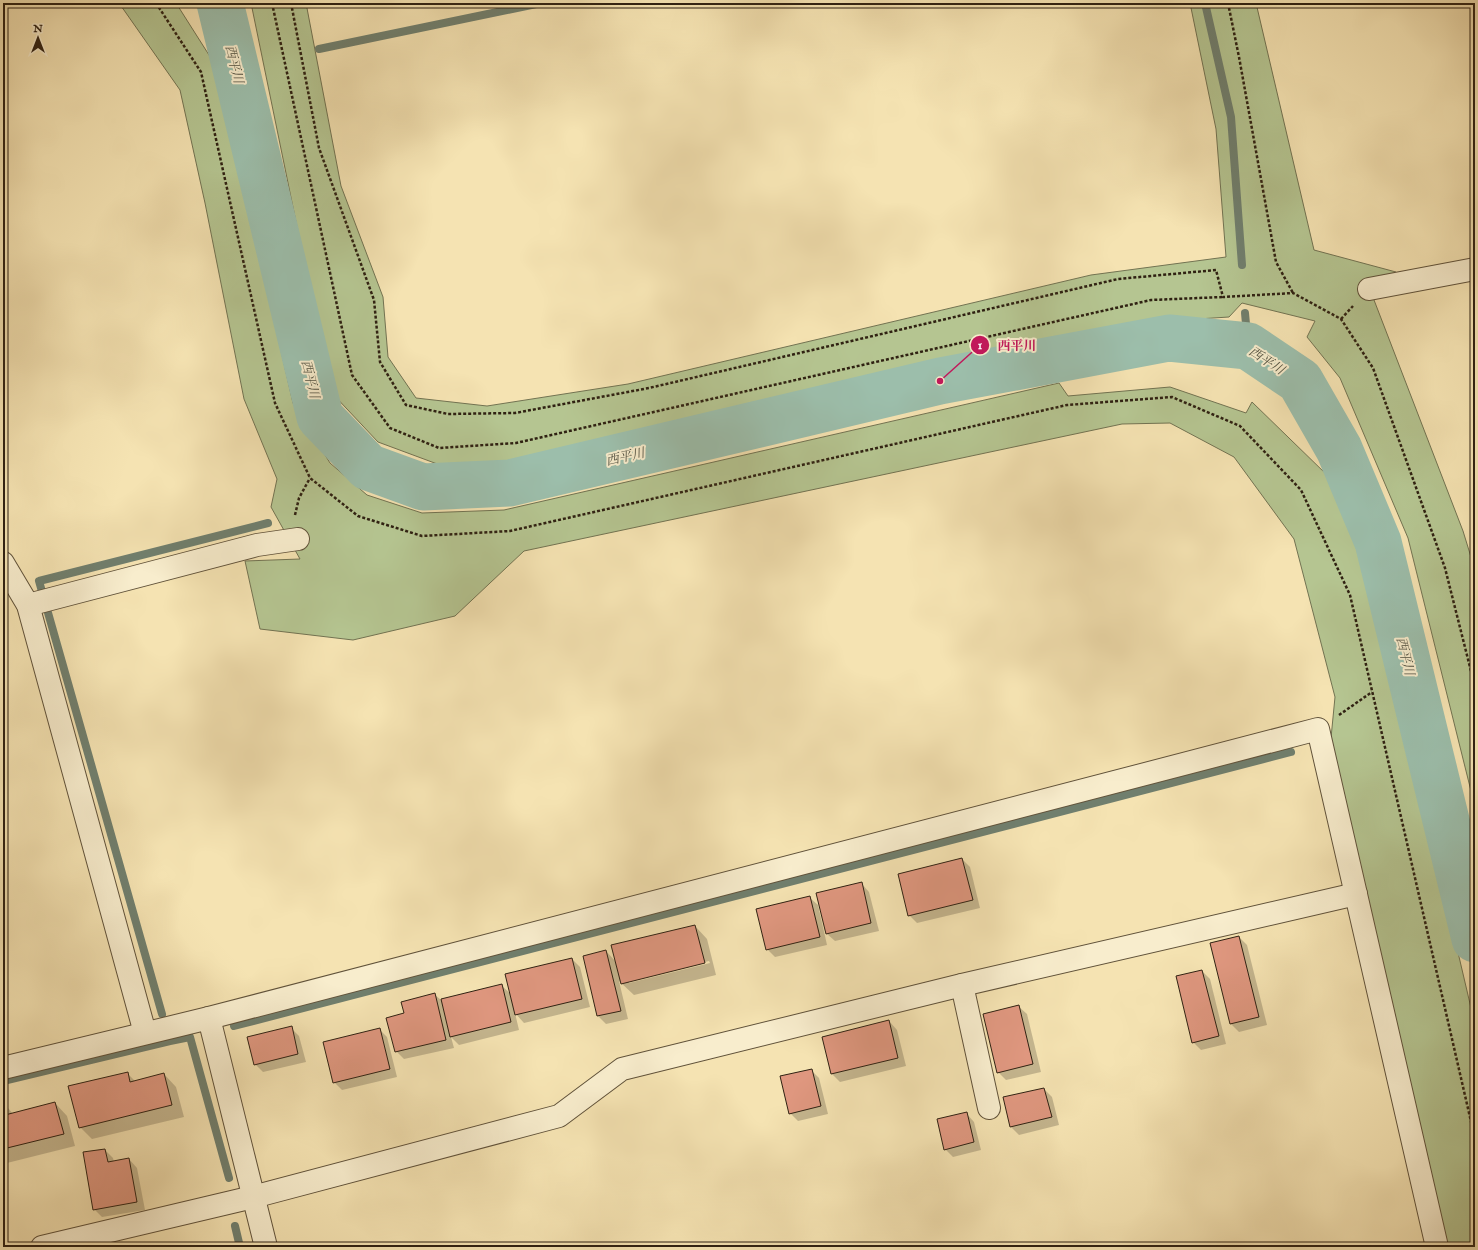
<svg xmlns="http://www.w3.org/2000/svg" width="1478" height="1250" viewBox="0 0 1478 1250" font-family="'IM FELL English','Noto Serif JP',serif">
	<style>
		.green { fill: #b5c591; stroke: #727352 }
		.shadow { fill: #0003; fill-rule: evenodd }
		.lines { fill: none; stroke-linecap: round; stroke-linejoin: round }
		.stream { stroke: #707f6e; stroke-width: 8 }
		.river { stroke: #9cbeab; stroke-width: 47 }
		.building { fill: #df977f; stroke: #2f2112 }
		.street-casing { stroke: #60523a; stroke-width: 24 }
		.path { stroke: #2f2112; stroke-width: 2.5; stroke-dasharray: 3 2; stroke-linecap: butt }
		.street { stroke: #f8edcd; stroke-width: 22 }
		.labels { text-anchor: middle; stroke-width: 4; stroke-linejoin: round; paint-order: stroke }
		.water-label { font-size: 13px; font-style: italic; fill: #505040; stroke: #f8edcd }
		.leader { fill: none; stroke: #c2185b; stroke-width: 1.5 }
		.callout-dot { fill: #c2185b; stroke: #f8edcd; stroke-width: 1.5 }
		.mark-label { font-size: 12px; text-anchor: middle; font-weight: bold; fill: #fff }
		.callout-label { font-size: 13px; text-anchor: middle; font-weight: bold; fill: #c2185b; stroke: #f8edcd; stroke-width: 4; stroke-linejoin: round; paint-order: stroke }
	</style>
	<rect width="100%" height="100%" fill="#f5e3b2"/>
	<filter id="stains"><feTurbulence type="fractalNoise" baseFrequency=".005" numOctaves="4"/><feColorMatrix values="0 0 0 0 .2 0 0 0 0 .09 0 0 0 0 .02 0 0 0 .5 -.17"/></filter>
	<radialGradient id="worn" r=".72"><stop offset=".6" stop-color="#630" stop-opacity="0"/><stop offset="1" stop-color="#630" stop-opacity=".3"/></radialGradient>
	<g class="green">
		<path d="M119,3H176L216,66L293,403L330,463L367,495L422,513L504,510L1059,383L1068,396L1170,387L1246,413L1252,402L1326,474L1360,556L1419,786L1475,1025V1247H1448L1331,738L1335,697L1294,539L1234,457L1170,423L1122,424L524,551L455,616L353,640L260,629L245,561L300,559L271,507L277,479L244,399L205,203L180,90Z"/>
		<path d="M251,3H306L341,186L383,297L388,357L416,398L487,406L628,384L1091,275L1226,257L1216,129L1190,3H1256L1314,250L1396,272L1374,300L1463,531L1475,570V807L1408,538L1340,378L1307,337L1315,321L1242,303L1229,317L1135,323L519,462L440,465L378,442L331,392Z"/>
	</g>
	<g class="shadow">
		<path d="M962,859L970,867L980,908L917,923L909,915Z"/>
		<path d="M861,883L869,892L879,931L835,941L826,933Z"/>
		<path d="M809,897L818,905L827,945L775,957L767,949Z"/>
		<path d="M695,926L707,939L716,975L634,995L619,981L628,1019L606,1024L598,1016L584,956L606,951L616,962ZM709,961L710,963L629,983V981Z"/>
		<path d="M1239,937L1247,945L1267,1025L1239,1032L1231,1024Z"/>
		<path d="M572,959L580,967L590,1007L524,1023L515,1013L519,1030L459,1045L451,1037L454,1048L404,1059L396,1051L405,1014L434,994L441,1000L502,986L512,995Z"/>
		<path d="M1202,971L1210,979L1226,1044L1201,1050L1193,1042Z"/>
		<path d="M1018,1006L1027,1014L1041,1072L1006,1080L998,1072Z"/>
		<path d="M889,1021L897,1030L906,1066L840,1082L832,1074L823,1037Z"/>
		<path d="M291,1028L299,1036L306,1062L263,1072L255,1064Z"/>
		<path d="M379,1029L387,1037L397,1077L342,1090L334,1082Z"/>
		<path d="M811,1070L819,1078L828,1114L798,1121L790,1113Z"/>
		<path d="M127,1073L135,1081L164,1074L176,1087L184,1117L92,1139L80,1127Z"/>
		<path d="M1044,1089L1052,1097L1059,1125L1019,1135L1011,1127L1004,1098Z"/>
		<path d="M3,1102L13,1114L55,1103L67,1116L75,1146L3,1164Z"/>
		<path d="M966,1113L974,1122L981,1150L953,1157L945,1149Z"/>
		<path d="M105,1150L113,1158L114,1162L129,1159L137,1168L145,1210L102,1217L94,1209Z"/>
	</g>
	<g class="lines">
		<g class="stream">
			<path d="M1205,3L1231,117L1242,265"/>
			<path d="M319,49L541,3"/>
			<path d="M1245,313L1248,346"/>
			<path d="M162,1014L39,581L268,523"/>
			<path d="M234,1026L1291,752"/>
			<path d="M3,1081L170,1041L190,1037L229,1178"/>
			<path d="M235,1226L240,1247"/>
		</g>
		<path class="river" d="M220,3L320,417L368,467L423,487L510,483L940,381L1169,338L1248,346L1300,381L1339,449L1378,542L1475,939"/>
	</g>
	<g class="building">
		<path d="M962,858L973,900L908,916L898,874Z"/>
		<path d="M862,882L871,923L826,934L816,893Z"/>
		<path d="M810,896L820,937L766,950L756,909Z"/>
		<path d="M695,925L705,963L621,984L611,945Z"/>
		<path d="M1239,936L1259,1017L1230,1024L1210,943Z"/>
		<path d="M606,950L621,1011L597,1016L583,956Z"/>
		<path d="M572,958L582,999L515,1015L505,974Z"/>
		<path d="M1202,970L1219,1036L1192,1043L1176,976Z"/>
		<path d="M502,984L511,1022L450,1037L441,999Z"/>
		<path d="M435,993L446,1040L395,1052L386,1018L404,1013L401,1002Z"/>
		<path d="M1019,1005L1033,1064L997,1073L983,1014Z"/>
		<path d="M889,1020L898,1058L831,1074L822,1037Z"/>
		<path d="M292,1026L298,1054L254,1065L247,1037Z"/>
		<path d="M380,1028L390,1069L333,1083L323,1042Z"/>
		<path d="M812,1069L821,1106L789,1114L780,1076Z"/>
		<path d="M128,1072L130,1082L164,1073L172,1105L79,1128L68,1086Z"/>
		<path d="M1044,1088L1052,1117L1010,1127L1003,1097Z"/>
		<path d="M55,1102L64,1134L3,1149V1106L5,1115Z"/>
		<path d="M967,1112L974,1142L944,1150L937,1119Z"/>
		<path d="M105,1149L108,1162L129,1158L137,1202L93,1210L83,1152Z"/>
	</g>
	<g class="lines">
		<g class="street-casing">
			<g id="street">
				<path d="M1369,289L1475,269"/>
				<path d="M3,563L28,605L145,1033"/>
				<path d="M28,605L257,545L298,539"/>
				<path d="M962,985L989,1108"/>
				<path d="M209,1018L266,1247"/>
				<path d="M3,1068L209,1018L1318,729L1437,1247"/>
				<path d="M42,1247L253,1197L559,1116L622,1069L962,985L1356,894"/>
			</g>
		</g>
		<g class="path">
			<path d="M156,3L201,72L275,403L310,478L358,516L422,536L510,531L1067,405L1172,397L1240,426L1301,490L1350,595L1475,1139"/>
			<path d="M272,3L352,375L390,428L439,448L516,443L1151,300L1223,297"/>
			<path d="M291,3L319,148L374,300L380,362L406,405L448,414L515,413L649,388L1118,279L1216,270L1223,297L1293,293L1341,319L1373,368L1445,568L1475,687"/>
			<path d="M1228,3L1239,57L1276,262L1293,293"/>
			<path d="M1341,319L1353,306"/>
			<path d="M295,515L299,498L310,478"/>
			<path d="M1339,715L1372,692"/>
		</g>
		<use href="#street" class="street"/>
	</g>
	<g class="labels">
		<g class="water-label">
			<text transform="translate(235 64) rotate(76)" y="5">西平川</text>
			<text transform="translate(1267 360) rotate(33)" y="5">西平川</text>
			<text transform="translate(311 379) rotate(76)" y="5">西平川</text>
			<text transform="translate(625 456) rotate(-13)" y="5">西平川</text>
			<text transform="translate(1406 656) rotate(76)" y="5">西平川</text>
		</g>
	</g>
	<path class="leader" d="M940 381L980 345"/>
	<g class="callout-dot">
		<circle cx="940" cy="381" r="4"/>
		<circle cx="980" cy="345" r="10"/>
	</g>
	<g class="mark-label">
		<text x="980" y="349">1</text>
	</g>
	<g class="callout-label">
		<text x="1017" y="350">西平川</text>
	</g>
	<rect width="1478" height="1250" fill="none" stroke="#f5e3b2" stroke-width="16"/>
	<rect x="4" y="4" width="1470" height="1242" fill="none" stroke="#2f2112" stroke-width="2"/>
	<rect x="8" y="8" width="1462" height="1234" fill="none" stroke="#2f2112"/>
	<g transform="translate(38 38)" stroke="#f8edcd" stroke-width="3" paint-order="stroke">
	<path d="M0-3L7 15L0 10L-7 15Z" fill="#2f2112"/>
	<text y="-6" font-size="11" font-weight="bold" text-anchor="middle" fill="#2f2112">N</text>
	</g>
	<rect width="100%" height="100%" filter="url(#stains)"/>
	<rect width="100%" height="100%" fill="url(#worn)"/>
</svg>
